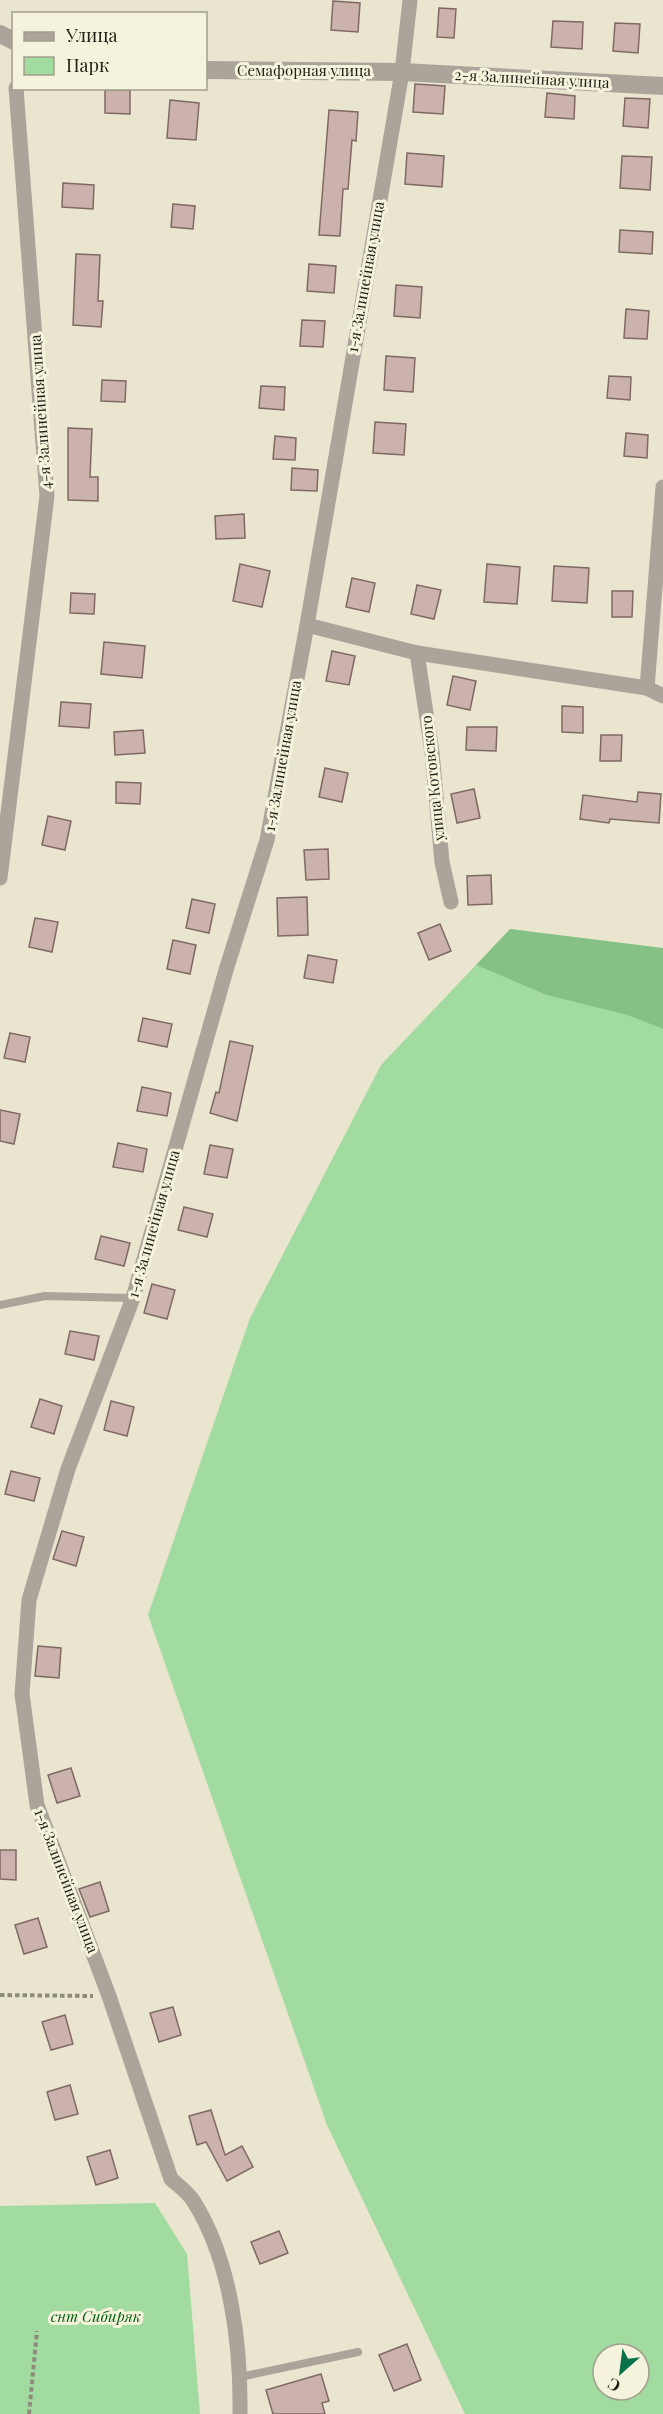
<svg xmlns="http://www.w3.org/2000/svg" width="663" height="2414" viewBox="0 0 663 2414" font-family="'Playfair Display',serif">
	<style>
		.green { fill: #a1dba0; fill-rule: evenodd }
		.forest { fill: #85c185 }
		.building { fill: #cbb2ac; stroke: #806964; stroke-width: 1.5 }
		.lines { fill: none; stroke-linecap: round; stroke-linejoin: round }
		.path { stroke: #8d8b7b; stroke-width: 4; stroke-dasharray: 4.5 3; stroke-linecap: butt }
		.service { stroke: #aaa49b; stroke-width: 8 }
		.minor { stroke: #aaa49b; stroke-width: 15 }
		.tertiary { stroke: #aaa49b; stroke-width: 18 }
		.labels { text-anchor: middle; stroke-width: 6; stroke-linejoin: round; paint-order: stroke }
		.street-label { font-size: 15px; fill: #212018; stroke: #f6f3dc }
		.park-label { font-size: 15px; font-style: italic; fill: #005e10; stroke: #f6f3dc }
	</style>
	<rect width="100%" height="100%" fill="#e9e5cf"/>
	<g class="green">
		<path d="M476,965L546,995L627,1015L663,1029V2414H465L327,2125L148,1615L250,1318L381,1065ZM603,2354H639V2390H603Z"/>
		<path d="M155,2203L187,2254L200,2414H0V2206Z"/>
	</g>
	<path class="forest" d="M510,929L663,948V1029L627,1015L546,995L476,965Z"/>
	<g class="building">
		<path d="M333,1L360,3L358,32L331,30Z"/>
		<path d="M439,8L456,9L454,38L437,37Z"/>
		<path d="M553,21L583,22L582,49L551,47Z"/>
		<path d="M615,23L640,24L638,53L613,51Z"/>
		<path d="M415,84L445,86L443,114L413,112Z"/>
		<path d="M105,90H130V114L105,113Z"/>
		<path d="M547,93L575,96L574,119L545,117Z"/>
		<path d="M625,98L650,99L648,128L623,126Z"/>
		<path d="M170,100L199,103L196,140L167,138Z"/>
		<path d="M329,110L358,112L356,141L352,140L348,189H343L340,236L319,235Z"/>
		<path d="M407,153L444,156L442,187L405,184Z"/>
		<path d="M622,156L652,157L650,190L620,188Z"/>
		<path d="M63,183L94,185L93,209L62,207Z"/>
		<path d="M173,204L195,206L193,229L171,227Z"/>
		<path d="M620,230L653,232L652,254L619,252Z"/>
		<path d="M76,254L100,255L98,301H103L101,327L73,325Z"/>
		<path d="M309,264L336,266L334,293L307,291Z"/>
		<path d="M396,285L422,287L420,318L394,316Z"/>
		<path d="M626,309L649,311L647,339L624,338Z"/>
		<path d="M302,320L325,321L323,347L300,346Z"/>
		<path d="M386,356L415,358L413,392L384,390Z"/>
		<path d="M609,376L631,377L630,400L607,398Z"/>
		<path d="M102,380L126,381L125,402L101,401Z"/>
		<path d="M261,386L285,387L284,410L259,408Z"/>
		<path d="M375,422L406,424L404,455L373,453Z"/>
		<path d="M68,428L92,429L90,477H98V501L68,500Z"/>
		<path d="M626,433L648,435L647,458L624,456Z"/>
		<path d="M275,436L296,438L295,460L273,459Z"/>
		<path d="M292,468L318,470L317,491L291,490Z"/>
		<path d="M244,514L245,538L216,539L215,516Z"/>
		<path d="M240,564L270,571L262,607L233,601Z"/>
		<path d="M487,564L520,567L517,604L484,602Z"/>
		<path d="M554,566L589,568L587,603L552,601Z"/>
		<path d="M352,578L375,583L369,612L346,607Z"/>
		<path d="M417,585L441,590L434,619L411,614Z"/>
		<path d="M612,591H633L632,617H612Z"/>
		<path d="M71,593L95,594L94,614L70,613Z"/>
		<path d="M104,642L145,646L142,678L101,674Z"/>
		<path d="M332,651L355,656L349,685L326,681Z"/>
		<path d="M453,676L476,681L470,710L447,705Z"/>
		<path d="M61,702L91,704L89,728L59,726Z"/>
		<path d="M562,706L583,707V733L562,732Z"/>
		<path d="M467,727H497L496,751L466,750Z"/>
		<path d="M143,730L145,753L115,755L114,732Z"/>
		<path d="M601,735H622L621,761H600Z"/>
		<path d="M325,768L348,773L342,802L319,797Z"/>
		<path d="M116,782L141,783L140,804L116,803Z"/>
		<path d="M474,789L480,818L457,823L451,794Z"/>
		<path d="M638,792L661,794L659,823L610,819L609,823L580,819L583,795L637,802Z"/>
		<path d="M48,816L71,821L65,850L42,845Z"/>
		<path d="M328,849L329,879L306,880L304,850Z"/>
		<path d="M491,875L492,904L468,905L467,876Z"/>
		<path d="M307,897L308,935L278,936L277,898Z"/>
		<path d="M192,899L215,904L209,933L186,928Z"/>
		<path d="M35,918L58,922L52,952L29,947Z"/>
		<path d="M440,924L451,951L429,960L418,933Z"/>
		<path d="M173,940L196,945L190,974L167,969Z"/>
		<path d="M308,955L337,960L333,983L304,978Z"/>
		<path d="M143,1018L172,1024L167,1047L138,1041Z"/>
		<path d="M10,1033L30,1037L25,1062L4,1058Z"/>
		<path d="M230,1041L253,1046L237,1121L210,1113L216,1092L219,1093Z"/>
		<path d="M142,1087L171,1093L167,1116L137,1111Z"/>
		<path d="M0,1110L20,1114L14,1144L0,1141Z"/>
		<path d="M118,1143L147,1149L143,1172L113,1167Z"/>
		<path d="M210,1145L233,1149L227,1178L204,1174Z"/>
		<path d="M184,1207L213,1214L207,1237L178,1230Z"/>
		<path d="M101,1236L130,1243L124,1266L95,1259Z"/>
		<path d="M152,1284L175,1290L167,1319L144,1313Z"/>
		<path d="M70,1331L99,1336L94,1360L65,1354Z"/>
		<path d="M40,1399L62,1406L54,1434L31,1427Z"/>
		<path d="M111,1401L134,1407L127,1436L104,1430Z"/>
		<path d="M11,1471L40,1478L34,1501L5,1494Z"/>
		<path d="M62,1531L84,1537L76,1566L53,1559Z"/>
		<path d="M38,1646L61,1648L59,1678L35,1676Z"/>
		<path d="M71,1768L80,1796L57,1803L48,1775Z"/>
		<path d="M0,1850H16V1880L0,1879Z"/>
		<path d="M100,1882L109,1911L90,1917L79,1889Z"/>
		<path d="M38,1918L47,1947L24,1954L15,1925Z"/>
		<path d="M173,2007L181,2035L159,2042L150,2013Z"/>
		<path d="M65,2015L73,2044L51,2050L42,2022Z"/>
		<path d="M70,2085L78,2114L55,2120L47,2092Z"/>
		<path d="M211,2110L225,2155L242,2146L253,2167L227,2181L206,2142L197,2145L189,2116Z"/>
		<path d="M110,2150L118,2178L96,2185L87,2157Z"/>
		<path d="M279,2231L288,2253L260,2264L251,2242Z"/>
		<path d="M407,2344L421,2380L394,2391L379,2355Z"/>
		<path d="M321,2374L329,2401L322,2403L325,2414H273L266,2390Z"/>
	</g>
	<g class="lines">
		<g class="path">
			<path d="M0,1995L93,1996"/>
			<path d="M29,2414L37,2331"/>
		</g>
		<g class="service">
			<path d="M0,1305L45,1296L132,1298"/>
			<path d="M240,2377L358,2352"/>
		</g>
		<g class="minor">
			<path d="M307,625L417,653L647,688L663,696"/>
			<path d="M417,653L432,752L442,862L451,902"/>
			<path d="M647,688L663,487"/>
			<path d="M0,878L47,496L16,88"/>
			<path d="M240,2414C241,2345 231,2261 194,2202C189,2193 179,2186 171,2179L109,1996L37,1805L22,1694L29,1600L68,1469L133,1298L226,970L267,840L307,625L402,72L410,0"/>
		</g>
		<g class="tertiary">
			<path d="M0,34L14,41"/>
			<path d="M206,70L402,72L663,86"/>
		</g>
	</g>
	<g class="labels">
		<g class="street-label">
			<text x="304" y="76">Семафорная улица</text>
			<text transform="translate(532 79) rotate(3)" y="5">2-я Залинейная улица</text>
			<text transform="translate(366 277) rotate(-80)" y="5">1-я Залинейная улица</text>
			<text transform="translate(41 412) rotate(-94)" y="5">4-я Залинейная улица</text>
			<text transform="translate(283 756) rotate(-80)" y="5">1-я Залинейная улица</text>
			<text transform="translate(433 778) rotate(-96)" y="5">улица Котовского</text>
			<text transform="translate(154 1224) rotate(-74)" y="5">1-я Залинейная улица</text>
			<text transform="translate(66 1881) rotate(69)" y="5">1-я Залинейная улица</text>
		</g>
		<g class="park-label">
			<text x="96" y="2322">снт Сибиряк</text>
		</g>
	</g>
	<rect x="12" y="12" width="195" height="78" fill="#f6f3dc" stroke="#a19f8e" stroke-width="1.5"/>
	<rect x="24" y="32" width="30" height="9" fill="#aaa49b" stroke="#a19f8e" stroke-width="1.5"/>
	<text x="66" y="42" font-size="18" fill="#212018">Улица</text>
	<rect x="24" y="57" width="30" height="18" fill="#a1dba0" stroke="#a19f8e" stroke-width="1.5"/>
	<text x="66" y="72" font-size="18" fill="#212018">Парк</text>
	<g transform="translate(621 2372) rotate(208)"><circle r="28" fill="#f6f3dc" stroke="#a19f8e" stroke-width="1.5"/>
	<path d="M0-4.5L10 22L0 15L-10 22Z" fill="#09724a"/>
	<text y="-9" font-size="16" font-weight="bold" text-anchor="middle" fill="#212018">С</text>
	</g>
</svg>
